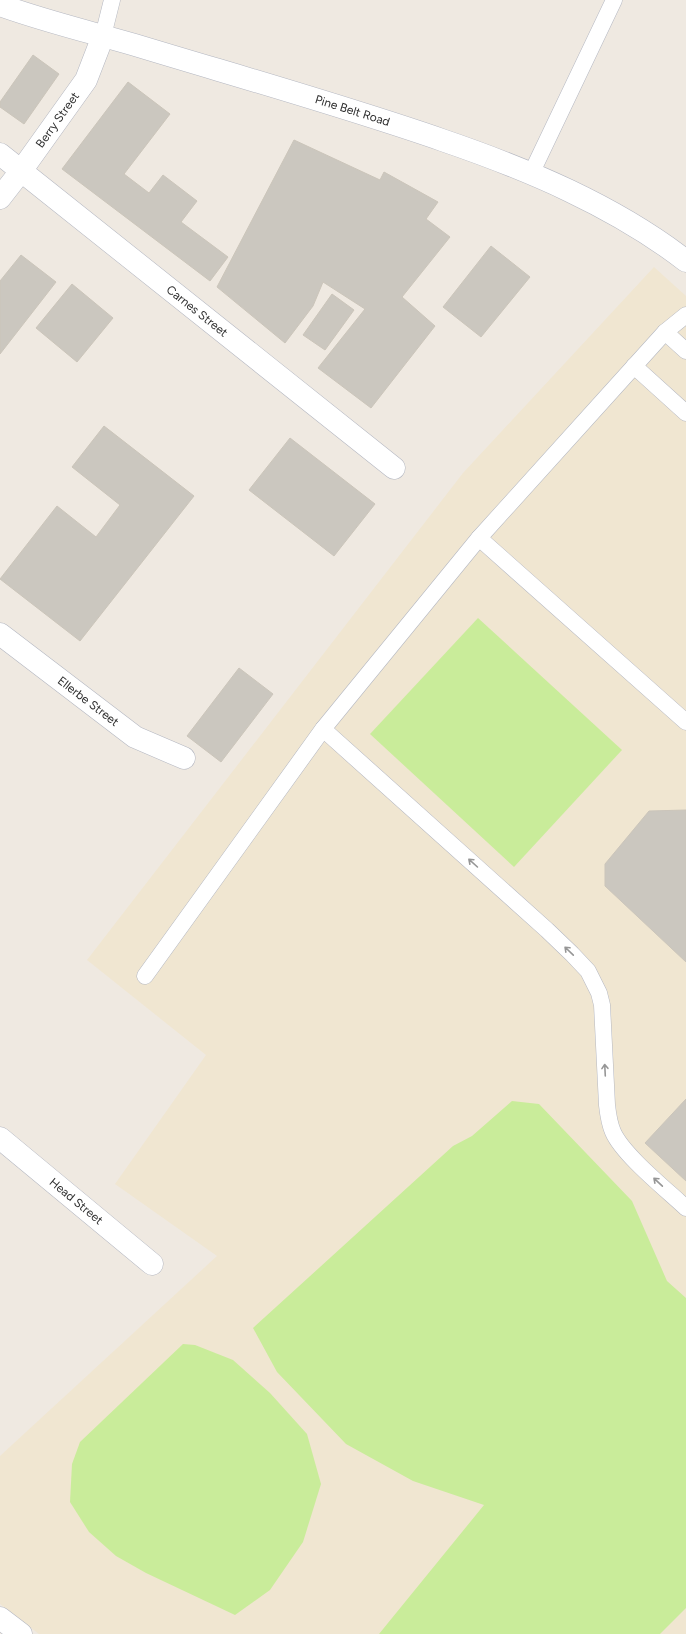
<svg xmlns="http://www.w3.org/2000/svg" width="686" height="1634" viewBox="0 0 686 1634" font-family="Figtree,sans-serif">
	<style>
		.education { fill: #f0e6d1 }
		.pitch { fill: #c9ec9a }
		.building { fill: #cbc7bf; stroke: #cbc5ba }
		.lines { fill: none; stroke-linecap: round; stroke-linejoin: round }
		.lane-casing { stroke: #b4b7c1; stroke-width: 17 }
		.street-casing { stroke: #b4b7c1; stroke-width: 23 }
		.secondary-casing { stroke: #b4b7c1; stroke-width: 23 }
		.lane { stroke: #fff; stroke-width: 16 }
		.street { stroke: #fff; stroke-width: 22 }
		.secondary { stroke: #fff; stroke-width: 22 }
		.oneway { stroke: #969696 }
		.labels { text-anchor: middle; stroke-width: 3; stroke-linejoin: round; paint-order: stroke }
		.street-label { font-size: 12px; fill: #2e2e2e; stroke: #fff }
	</style>
	<rect width="100%" height="100%" fill="#efe9e1"/>
	<path class="education" d="M654,267L686,296V1634H39L0,1604V1456L217,1256L115,1184L206,1055L87,960L463,473Z"/>
	<g class="pitch">
		<path d="M478,618L622,750L514,867L370,734Z"/>
		<path d="M512,1101L539,1104L632,1201L667,1281L686,1298V1608L660,1634H379L484,1505L413,1481L346,1444L277,1372L253,1328L453,1146L472,1136Z"/>
		<path d="M183,1344L195,1345L233,1360L270,1393L307,1434L321,1484L303,1542L270,1590L235,1615L146,1573L116,1556L89,1532L70,1502L72,1464L80,1442Z"/>
	</g>
	<g class="building">
		<path d="M33,55L59,74L24,124L0,107V102Z"/>
		<path d="M128,82L170,114L124,174L149,193L163,175L197,201L181,222L228,257L210,281L62,169Z"/>
		<path d="M294,140L380,180L384,172L438,202L426,219L450,237L402,297L435,326L371,408L318,368L365,309L323,282L313,306L285,343L217,287Z"/>
		<path d="M491,246L530,277L481,337L443,307Z"/>
		<path d="M21,255L56,282L0,354V281Z"/>
		<path d="M72,284L113,318L77,362L36,328Z"/>
		<path d="M332,294L354,310L325,350L303,335Z"/>
		<path d="M104,426L194,496L80,641L0,579L57,506L96,537L120,505L72,467Z"/>
		<path d="M290,438L375,504L334,556L249,490Z"/>
		<path d="M239,668L273,694L221,762L187,736Z"/>
		<path d="M686,810V962L605,886V864L649,811Z"/>
		<path d="M686,1099V1181L645,1143Z"/>
	</g>
	<g class="lines">
		<g class="lane-casing">
			<g id="lane">
				<path d="M103,36L112,0"/>
				<path d="M531,174L614,0"/>
				<path d="M665,332L686,351"/>
				<path d="M634,366L686,413"/>
				<path d="M479,538L686,722"/>
				<path d="M323,729L547,930L572,954L588,971L599,993L602,1005L607,1105C608,1114 609,1123 613,1132C623,1155 667,1190 686,1208"/>
				<path d="M145,976L323,729L479,538L665,332L686,315"/>
			</g>
		</g>
		<g class="street-casing">
			<g id="street">
				<path id="s1" d="M0,154L394,468"/>
				<path id="s2" d="M0,198L21,171L86,80L103,36"/>
				<path id="s3" d="M0,634L135,737L184,758"/>
				<path id="s4" d="M0,1138L152,1264"/>
				<path d="M0,1618L21,1634"/>
			</g>
		</g>
		<g class="secondary-casing">
			<g id="secondary">
				<path id="s5" d="M0,5C44,21 90,32 135,45C237,76 341,105 442,140C527,169 615,206 686,261"/>
			</g>
		</g>
		<use href="#lane" class="lane"/>
		<use href="#street" class="street"/>
		<use href="#secondary" class="secondary"/>
	</g>
	<defs><path id="oneway-shaft" d="M-6 0H5M1.5-3L5.5 0L1.5 3" fill="none" stroke-width="1.6" stroke-linecap="round" stroke-linejoin="round"/></defs>
	<g class="oneway">
		<use href="#oneway-shaft" transform="translate(473 863) rotate(-138)"/>
		<use href="#oneway-shaft" transform="translate(569 951) rotate(-136)"/>
		<use href="#oneway-shaft" transform="translate(605 1070) rotate(-93)"/>
		<use href="#oneway-shaft" transform="translate(658 1182) rotate(-137)"/>
	</g>
	<g class="labels">
		<g class="street-label">
			<text dy="4" stroke="none"><textPath href="#s5" startOffset="368">Pine Belt Road</textPath></text>
			<text dy="4" stroke="none"><textPath href="#s2" startOffset="97">Berry Street</textPath></text>
			<text dy="4" stroke="none"><textPath href="#s1" startOffset="252">Carnes Street</textPath></text>
			<text dy="4" stroke="none"><textPath href="#s3" startOffset="111">Ellerbe Street</textPath></text>
			<text dy="4" stroke="none"><textPath href="#s4" startOffset="99">Head Street</textPath></text>
		</g>
	</g>
</svg>
